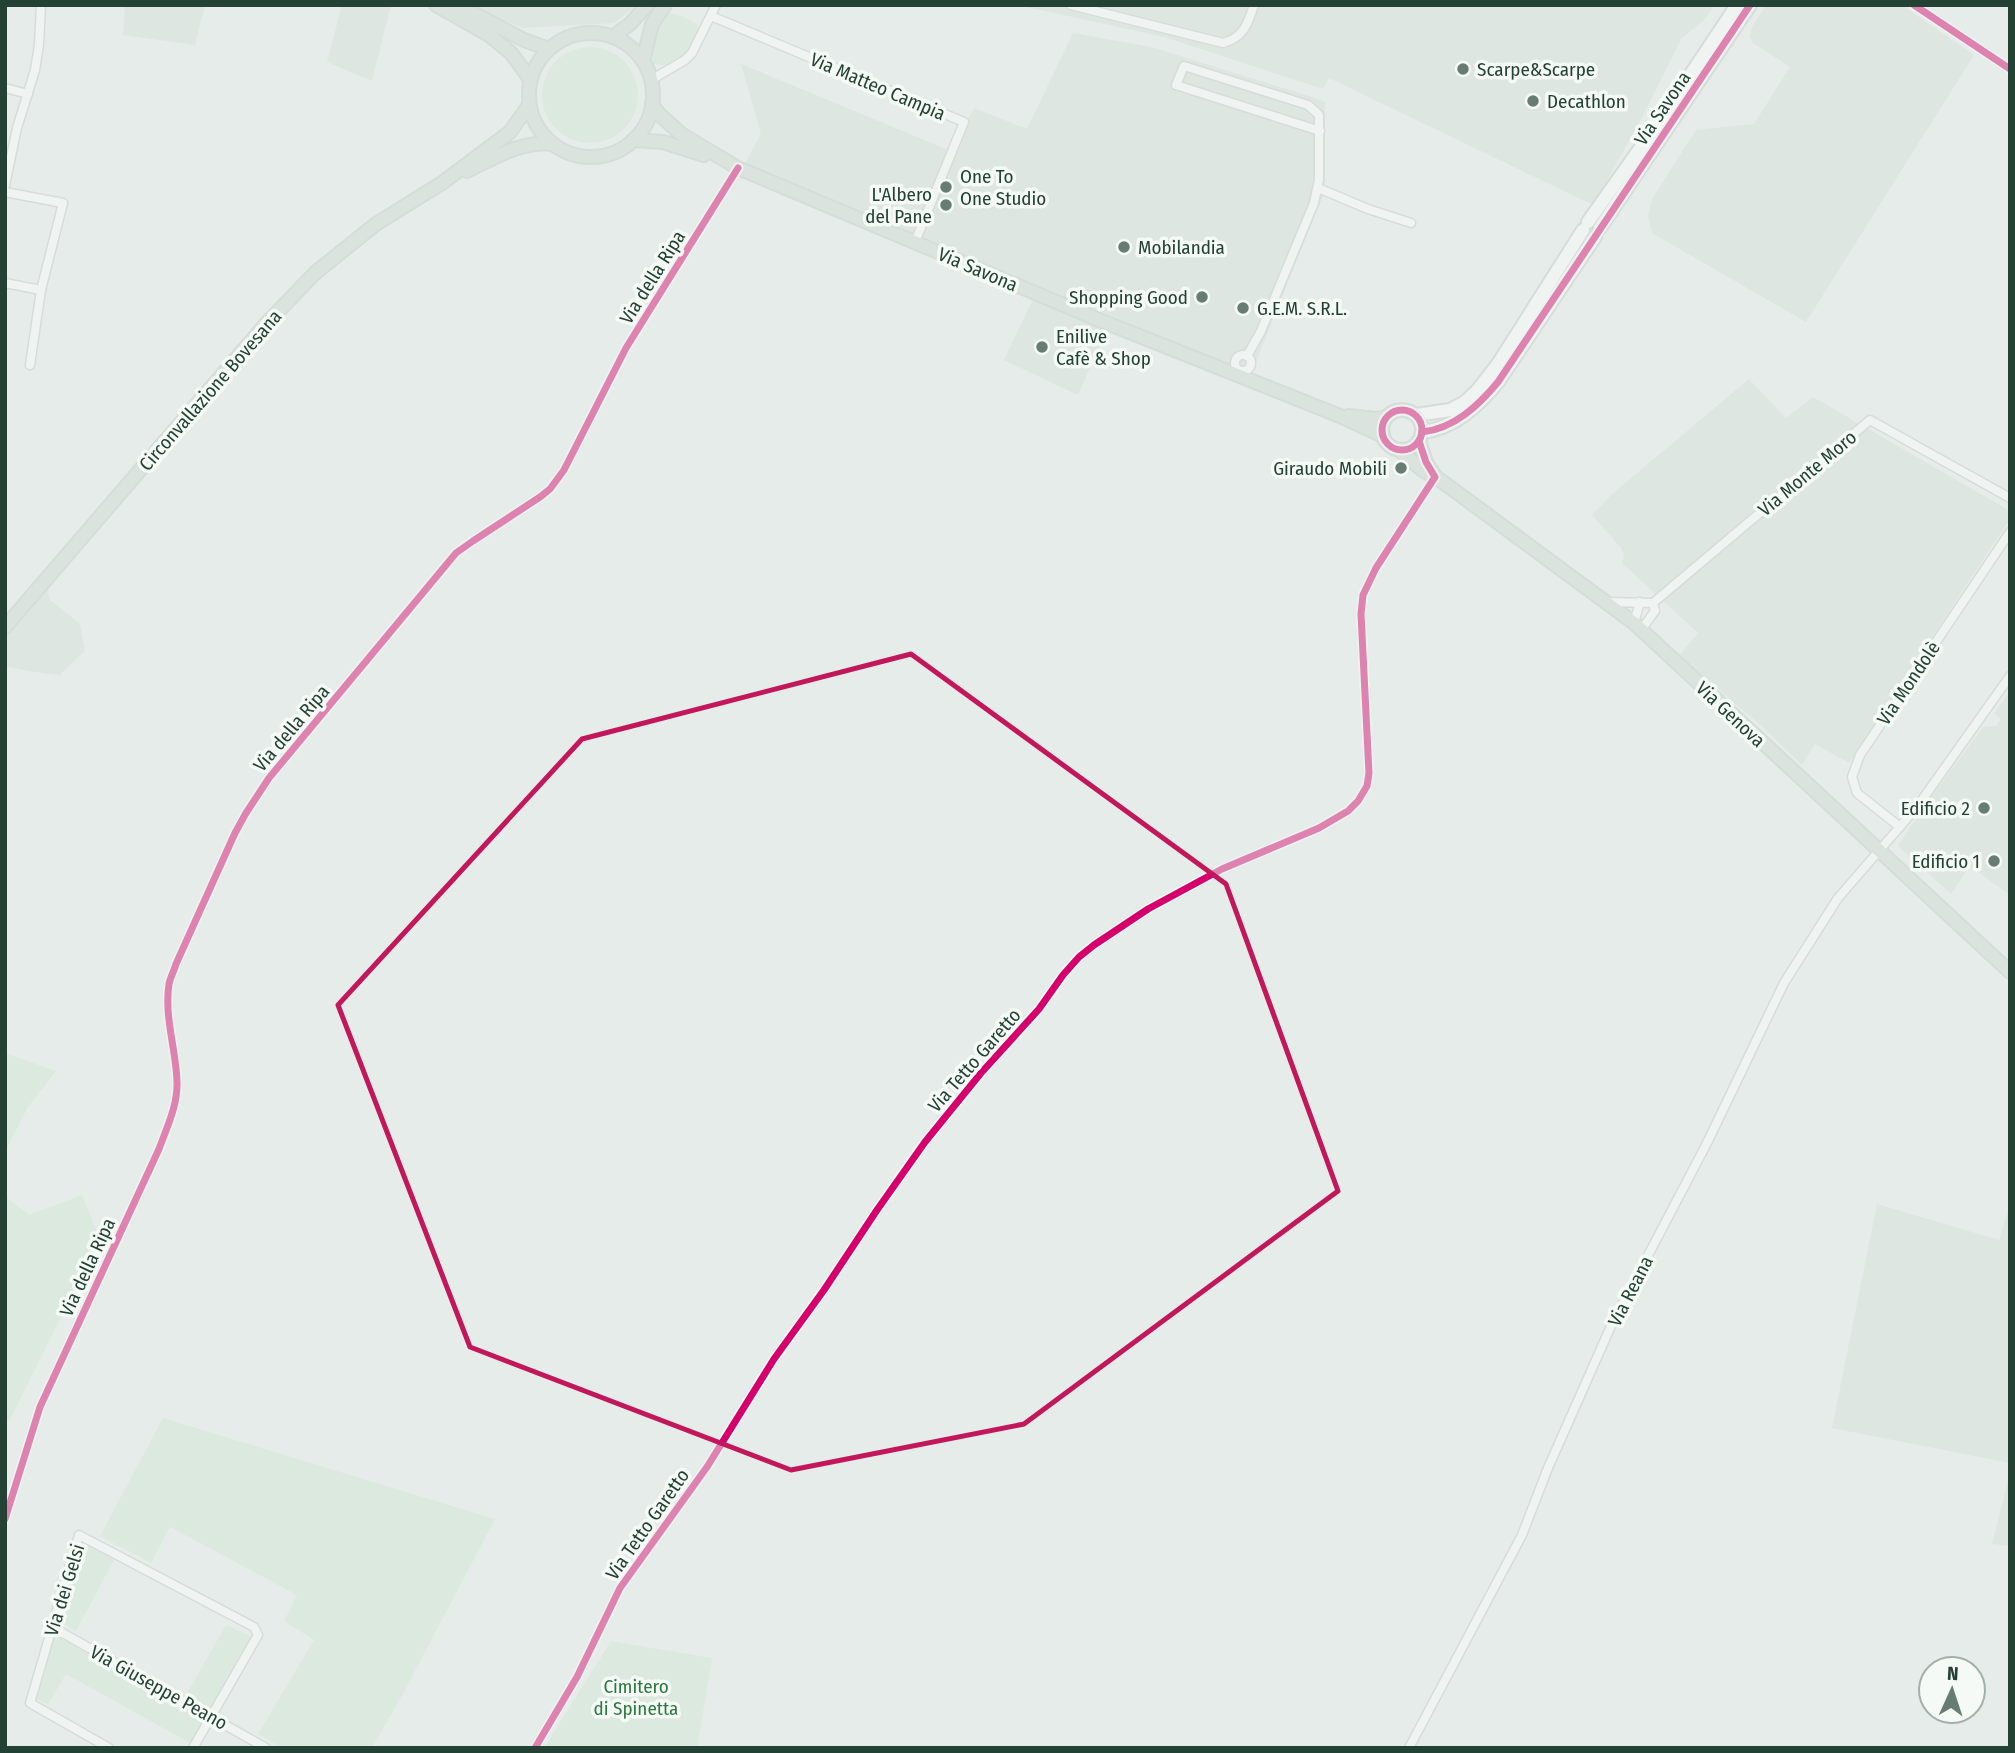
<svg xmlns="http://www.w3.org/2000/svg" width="2015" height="1753" viewBox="0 0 2015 1753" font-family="'Fira Sans Condensed',sans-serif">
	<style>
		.built { fill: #d4ddd8 }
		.green { fill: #cfe5d3 }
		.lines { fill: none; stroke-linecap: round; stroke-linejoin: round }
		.street-casing { stroke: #c3c9c6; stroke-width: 11 }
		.secondary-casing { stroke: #c2c9c6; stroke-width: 16 }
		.primary-casing { stroke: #c2cbc7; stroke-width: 16 }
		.street { stroke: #fbfcfc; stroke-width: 8 }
		.secondary { stroke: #fbfcfc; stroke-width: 12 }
		.primary { stroke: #ced7d3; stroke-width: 12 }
		.cycleway-casing { stroke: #f5faf7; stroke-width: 11 }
		.cycleway { stroke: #d6006c; stroke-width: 7 }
		.marked { fill: none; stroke: #c2185b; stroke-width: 5; stroke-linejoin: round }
		.poi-dot { fill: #677d73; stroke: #f5faf7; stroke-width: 2.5 }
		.labels { text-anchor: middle; stroke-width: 7; stroke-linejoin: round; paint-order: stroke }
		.poi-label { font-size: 19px; fill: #234134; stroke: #f5faf7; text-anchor: start }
		.street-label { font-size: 19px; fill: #234134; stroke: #f5faf7 }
		.park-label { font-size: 19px; fill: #2b793d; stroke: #f5faf7 }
	</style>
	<rect width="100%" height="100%" fill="#e6ece9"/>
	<g class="built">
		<path d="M125,5H205L195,45L123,35Z"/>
		<path d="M342,5H391L372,81L327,62Z"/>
		<path d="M469,5H637L614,23L522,28Z"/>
		<path d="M1018,5H1715L1704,20L1681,39L1637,127L1593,205L1329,78L1323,89L1164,37Z"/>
		<path d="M1766,5H1902L1974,55L1806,322L1652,233L1648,216L1652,199L1696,130L1754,124L1790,67L1753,43L1750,36L1752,27Z"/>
		<path d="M1073,33L1151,47L1309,96L1325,102V185L1323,196L1253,369L1248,373L745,163L761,134L741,64L951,151L974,108L1027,129Z"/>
		<path d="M1033,299L1106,330L1078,395L1004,360Z"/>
		<path d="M1749,379L1786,418L1813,397L2010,511V519L1849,763L1815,744L1802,765L1764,728L1679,656L1698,633L1622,563L1624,554L1621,548L1592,515L1611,495Z"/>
		<path d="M49,587L48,594L50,600L80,624L85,651L59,675L29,671L5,666V638Z"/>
		<path d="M2010,691V895L1970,866L1951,894L1898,846L1924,807L1983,727L1996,726L2001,719L1994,714Z"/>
		<path d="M1877,1204L1999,1240L2010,1204V1463L1832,1428Z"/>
		<path d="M2010,1473V1546L1992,1544Z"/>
	</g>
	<g class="green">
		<path d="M666,12L681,16L697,24L698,30C690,49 677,70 653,64C646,48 657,26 666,12Z"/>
		<circle cx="590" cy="95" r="48"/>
		<path d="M5,1053L56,1071L28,1107L5,1152Z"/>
		<path d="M82,1195L100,1239L10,1420H5V1196L29,1215Z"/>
		<path d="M163,1418L495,1519L404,1692L372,1748H282L258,1734L314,1640L284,1621L297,1595L170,1527L151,1563L100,1536Z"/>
		<path d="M84,1543L114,1560L76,1631L60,1621Z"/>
		<path d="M226,1625L252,1637L210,1712L185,1697Z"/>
		<path d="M55,1635L205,1720L190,1743L66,1674L48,1704L37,1699Z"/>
		<path d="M611,1641L712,1658L697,1748H544Z"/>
	</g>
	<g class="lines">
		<g class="street-casing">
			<g id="street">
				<path d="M1071,5L1223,43C1243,38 1248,24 1254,5"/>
				<path d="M1914,5L2010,69"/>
				<path d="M711,16L964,122L915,242"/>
				<path d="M651,80L685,60L692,53L716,5"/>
				<path d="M5,88L28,94"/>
				<path d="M5,185L17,128L35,70L39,45L41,5"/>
				<path d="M1318,188L1368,209L1411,223"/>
				<path d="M5,192L63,203L41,290L30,365"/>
				<path d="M5,283L41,290"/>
				<circle cx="1243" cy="363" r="8"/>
				<path d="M1247,356L1261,331L1314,203L1319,180V115L1308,105L1184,66L1176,85L1320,131"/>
				<path d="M1607,602L1653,603L1870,420L2010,498"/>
				<path d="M1634,623L1640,602"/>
				<path d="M1641,630L1655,611L1653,603"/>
				<path d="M1900,827L1857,793L1852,777L1860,755L2010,532"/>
				<path d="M5,1519L40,1407L159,1149C167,1127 178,1105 177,1081C176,1049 164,1017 169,984C170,978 174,971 176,964L235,833L246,813L269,778L456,553L473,541L540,497L550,489L564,470L626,348L738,168"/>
				<path d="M52,1627L266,1748"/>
				<path d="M109,1748L30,1703L79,1535L254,1627L258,1635L193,1748"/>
				<path d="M535,1748L577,1677L620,1588L707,1467L774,1359L824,1290L877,1210L925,1142L981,1073L1039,1009L1063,975L1079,957L1094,945L1148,909L1222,869L1319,828L1348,811L1358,801L1367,786L1369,773L1361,614L1363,595L1376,568L1435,477"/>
				<path d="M1409,1748L1522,1535L1548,1468L1611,1326L1707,1143L1784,983L1838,898L1917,807L2010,676"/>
			</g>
		</g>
		<g class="secondary-casing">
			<g id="secondary">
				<path d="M1588,222L1661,119L1737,5"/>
				<path d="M1600,228L1750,5"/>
				<path d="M1416,415L1450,410L1465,402L1477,391L1498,364L1583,230"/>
				<path d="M1422,432C1454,429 1479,405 1498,382L1595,237"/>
			</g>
		</g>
		<g class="primary-casing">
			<g id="primary">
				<path d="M436,5L489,35L511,53L530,79"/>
				<path d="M446,6L471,12L524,40L549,49"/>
				<circle cx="591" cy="95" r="62"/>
				<path d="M613,37L630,24L647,5"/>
				<path d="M643,61L652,24L665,5"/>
				<path d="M652,104L659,114L681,134L738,168L1102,321L1340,416L1383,436"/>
				<path d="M633,140L663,142L704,155"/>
				<path d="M467,171C494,158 522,140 553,144"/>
				<circle cx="1402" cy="430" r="20"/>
				<path d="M1348,416L1376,419L1386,417"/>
				<path d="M1419,441L1426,462L1435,476"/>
				<path d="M1399,450L1421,469L1440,480L1634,623L2010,972"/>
				<path d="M5,627L265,325L315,273L376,224L442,183L510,132L529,105"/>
			</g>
		</g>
		<use href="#street" class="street"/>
		<use href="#secondary" class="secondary"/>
		<use href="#primary" class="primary"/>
		<g class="cycleway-casing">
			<g id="cycleway">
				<path d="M1914,5L2010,69"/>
				<circle cx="1402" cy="430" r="20"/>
				<path d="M1422,432C1454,429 1479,405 1498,382L1750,5"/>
				<path d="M5,1519L40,1407L159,1149C167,1127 178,1105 177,1081C176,1049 164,1017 169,984C170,978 174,971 176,964L235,833L246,813L269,778L456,553L473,541L540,497L550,489L564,470L626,348L738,168"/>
				<path d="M535,1748L577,1677L620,1588L707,1467L774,1359L824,1290L877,1210L925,1142L981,1073L1039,1009L1063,975L1079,957L1094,945L1148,909L1222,869L1319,828L1348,811L1358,801L1367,786L1369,773L1361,614L1363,595L1376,568L1435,477L1426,462L1419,441"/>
			</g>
		</g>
		<use href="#cycleway" class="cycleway"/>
	</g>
	<path d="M0 0H2015V1753H0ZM911,654L1226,884L1338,1191L1024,1424L791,1470L470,1347L338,1005L582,739Z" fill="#e6ece9" fill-opacity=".55" fill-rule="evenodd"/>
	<path class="marked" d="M911,654L1226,884L1338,1191L1024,1424L791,1470L470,1347L338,1005L582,739Z"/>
	<g class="poi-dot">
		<circle cx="1463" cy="69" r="7"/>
		<circle cx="1533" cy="101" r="7"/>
		<circle cx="946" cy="187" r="7"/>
		<circle cx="946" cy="205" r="7"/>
		<circle cx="1124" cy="247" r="7"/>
		<circle cx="1202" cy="297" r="7"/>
		<circle cx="1243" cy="308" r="7"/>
		<circle cx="1042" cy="347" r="7"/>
		<circle cx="1401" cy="468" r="7"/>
		<circle cx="1984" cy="808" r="7"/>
		<circle cx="1994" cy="861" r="7"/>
	</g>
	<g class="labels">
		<g class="poi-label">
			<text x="1477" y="76">Scarpe&amp;Scarpe</text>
			<text x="1547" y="108">Decathlon</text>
			<text x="960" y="183">One To<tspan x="960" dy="22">One Studio</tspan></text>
			<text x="932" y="201" text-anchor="end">L'Albero<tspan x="932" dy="22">del Pane</tspan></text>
			<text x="1138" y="254">Mobilandia</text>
			<text x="1188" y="304" text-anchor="end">Shopping Good</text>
			<text x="1257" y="315">G.E.M. S.R.L.</text>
			<text x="1056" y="343">Enilive<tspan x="1056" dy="22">Cafè &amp; Shop</tspan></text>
			<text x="1387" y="475" text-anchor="end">Giraudo Mobili</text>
			<text x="1970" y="815" text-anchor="end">Edificio 2</text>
			<text x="1980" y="868" text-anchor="end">Edificio 1</text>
		</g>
		<g class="street-label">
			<text transform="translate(878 86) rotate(23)" y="7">Via Matteo Campia</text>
			<text transform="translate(1662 108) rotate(-56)" y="7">Via Savona</text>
			<text transform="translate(978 269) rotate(23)" y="7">Via Savona</text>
			<text transform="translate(652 277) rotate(-58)" y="7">Via della Ripa</text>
			<text transform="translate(210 390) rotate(-49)" y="7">Circonvallazione Bovesana</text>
			<text transform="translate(1807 473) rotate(-40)" y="7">Via Monte Moro</text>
			<text transform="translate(1908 683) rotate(-56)" y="7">Via Mondolè</text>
			<text transform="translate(1731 714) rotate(43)" y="7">Via Genova</text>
			<text transform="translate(291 728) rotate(-50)" y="7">Via della Ripa</text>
			<text transform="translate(974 1060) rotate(-49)" y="7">Via Tetto Garetto</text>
			<text transform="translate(87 1267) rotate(-65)" y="7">Via della Ripa</text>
			<text transform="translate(1630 1291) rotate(-63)" y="7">Via Reana</text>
			<text transform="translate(647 1524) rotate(-55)" y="7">Via Tetto Garetto</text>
			<text transform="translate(64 1590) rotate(-73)" y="7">Via dei Gelsi</text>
			<text transform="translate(159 1687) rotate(29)" y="7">Via Giuseppe Peano</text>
		</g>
		<g class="park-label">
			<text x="636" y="1693">Cimitero<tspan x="636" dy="22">di Spinetta</tspan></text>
		</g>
	</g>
	<rect width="2015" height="1753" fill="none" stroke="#234134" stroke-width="14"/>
	<g transform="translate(1952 1690) rotate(3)"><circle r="33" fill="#f5faf7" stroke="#a1b0a9" stroke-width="2"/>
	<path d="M0-5L12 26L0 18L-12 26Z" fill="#677d73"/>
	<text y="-10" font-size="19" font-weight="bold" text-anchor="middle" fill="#234134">N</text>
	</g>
</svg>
